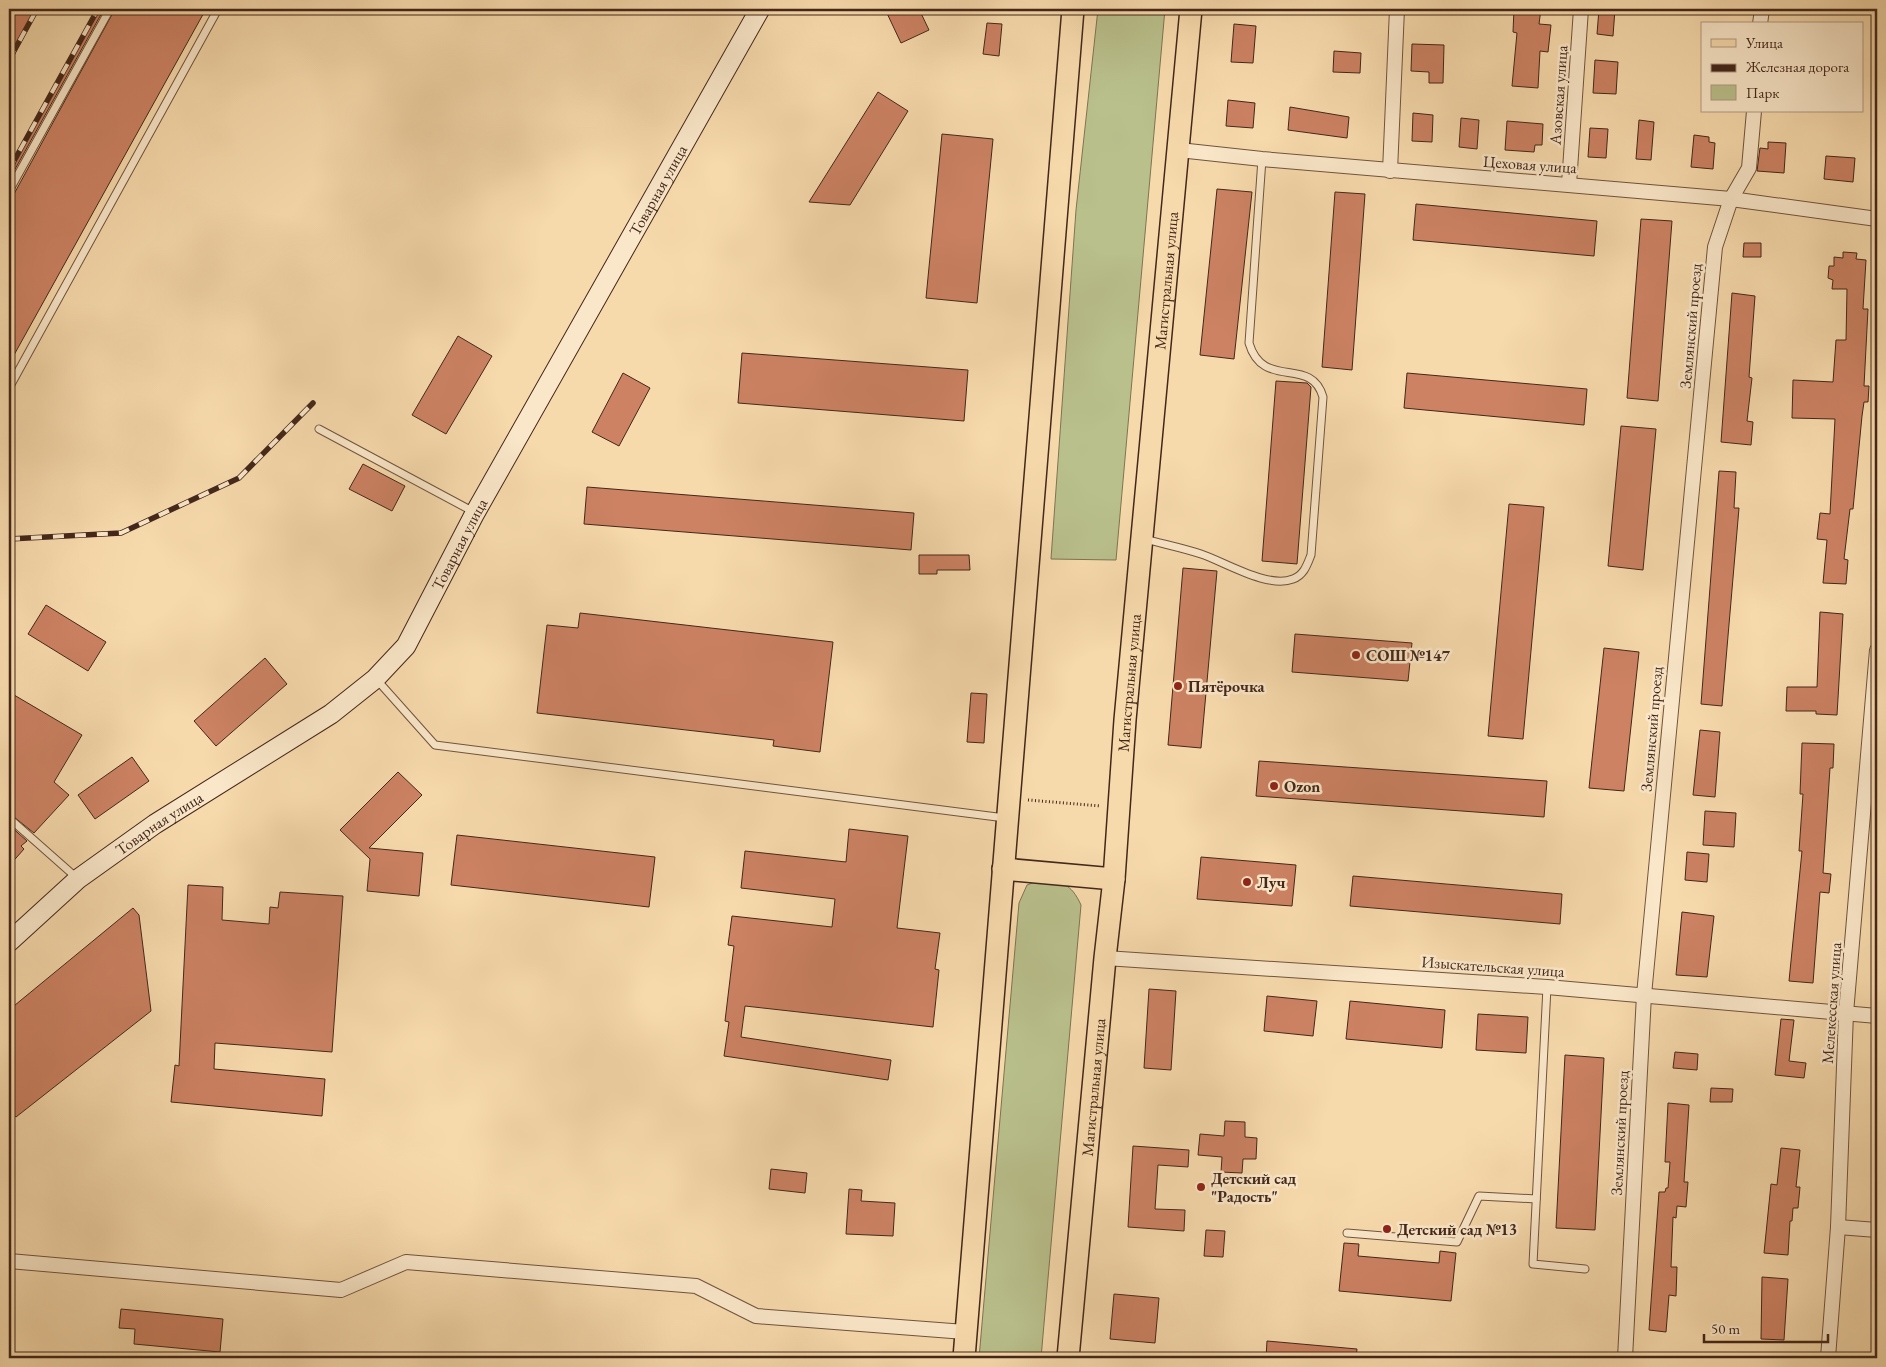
<svg xmlns="http://www.w3.org/2000/svg" width="1886" height="1367" viewBox="0 0 1886 1367" font-family="'EB Garamond',serif">
	<style>
		.green { fill: #b9c08c; stroke: #7e7453 }
		.building { fill: #cc8263; stroke: #43271a }
		.lines { fill: none; stroke-linecap: round; stroke-linejoin: round }
		.lane-casing { stroke: #70543e; stroke-width: 9 }
		.street-casing { stroke: #70543e; stroke-width: 16 }
		.secondary-casing { stroke: #43271a; stroke-width: 21 }
		.primary-casing { stroke: #43271a; stroke-width: 24 }
		.path { stroke: #43271a; stroke-width: 3; stroke-dasharray: 1 2.5; stroke-linecap: butt }
		.lane { stroke: #fae7c9; stroke-width: 7 }
		.street { stroke: #fae7c9; stroke-width: 14 }
		.secondary { stroke: #fae7c9; stroke-width: 19 }
		.primary { stroke: #f7daac; stroke-width: 21 }
		.rail-casing { stroke: #43271a; stroke-width: 5.5 }
		.rail { stroke: #fae7c9; stroke-width: 4; stroke-dasharray: 11; stroke-linecap: butt }
		.poi-dot { fill: #8f2418; stroke: #fae7c9; stroke-width: 2 }
		.labels { text-anchor: middle; stroke-width: 5; stroke-linejoin: round; paint-order: stroke }
		.street-label { font-size: 16px; fill: #43271a; stroke: #fae7c9 }
		.poi-label { font-size: 16px; font-weight: bold; fill: #43271a; stroke: #fae7c9; text-anchor: start }
	</style>
	<rect width="100%" height="100%" fill="#f7daac"/>
	<filter id="stains"><feTurbulence type="fractalNoise" baseFrequency=".004" numOctaves="4"/><feColorMatrix values="0 0 0 0 .2 0 0 0 0 .09 0 0 0 0 .02 0 0 0 .5 -.17"/></filter>
	<radialGradient id="worn" r=".72"><stop offset=".6" stop-color="#630" stop-opacity="0"/><stop offset="1" stop-color="#630" stop-opacity=".3"/></radialGradient>
	<g class="green">
		<path d="M1098,9H1165L1116,560L1051,559L1076,210Z"/>
		<path d="M1040,880C1062,882 1071,883 1081,905L1041,1358H979L1019,903L1027,885Z"/>
	</g>
	<g class="building">
		<path d="M9,9H39L9,64Z"/>
		<path d="M97,9H104L9,180V168Z"/>
		<path d="M115,9H206L9,364V196L14,194Z"/>
		<path d="M885,9H919L929,30L901,43Z"/>
		<path d="M1514,9H1541L1539,24L1551,25L1548,52L1540,51L1538,88L1512,86L1517,33L1513,32Z"/>
		<path d="M1599,9H1615L1613,36L1597,34Z"/>
		<path d="M987,23L1002,24L999,56L983,54Z"/>
		<path d="M1234,24L1256,26L1253,63L1231,62Z"/>
		<path d="M1412,44L1444,45L1443,83H1429V72L1411,71Z"/>
		<path d="M1334,51L1361,53L1360,73L1333,72Z"/>
		<path d="M1595,60L1618,62L1616,94L1593,93Z"/>
		<path d="M878,92L908,111L850,205L809,202Z"/>
		<path d="M1228,100L1255,103L1253,128L1226,126Z"/>
		<path d="M1290,107L1349,117L1347,138L1288,130Z"/>
		<path d="M1413,113L1433,115L1432,142L1412,141Z"/>
		<path d="M1461,118L1479,120L1477,149L1459,147Z"/>
		<path d="M1639,120L1654,122L1651,160L1636,159Z"/>
		<path d="M1507,121L1543,124L1542,145H1535L1534,152L1505,150Z"/>
		<path d="M1590,128L1608,129L1606,158L1588,157Z"/>
		<path d="M942,134L993,139L977,303L926,298Z"/>
		<path d="M1694,135L1709,137V142L1715,143L1713,169L1691,167Z"/>
		<path d="M1768,142L1786,143L1784,173L1757,171L1760,148L1768,149Z"/>
		<path d="M1826,156L1855,158L1853,182L1824,179Z"/>
		<path d="M1217,189L1252,192L1234,359L1200,355Z"/>
		<path d="M1335,192L1365,194L1352,370L1322,367Z"/>
		<path d="M1416,204L1597,221L1594,256L1413,240Z"/>
		<path d="M1641,219L1672,221L1658,401L1627,398Z"/>
		<path d="M1744,243H1761V257H1743Z"/>
		<path d="M1843,252L1857,253L1856,259L1866,260L1863,309H1868L1864,386H1869L1868,402H1864L1862,416L1853,509H1850L1844,559L1848,560L1846,584L1823,583L1827,540L1817,539L1820,513L1830,514L1835,419L1792,418L1793,380L1833,382L1836,340H1846L1847,289H1832L1833,280L1828,278L1829,266H1834V257L1843,258Z"/>
		<path d="M1732,293L1755,296L1749,377L1752,378L1747,421L1753,422L1751,445L1721,442Z"/>
		<path d="M458,336L492,356L446,434L412,415Z"/>
		<path d="M742,353L968,370L964,421L738,403Z"/>
		<path d="M623,373L650,388L619,446L592,432Z"/>
		<path d="M1407,373L1587,389L1584,425L1404,408Z"/>
		<path d="M1276,381L1307,383L1311,387L1297,564L1262,561Z"/>
		<path d="M1621,426L1656,429L1643,570L1608,566Z"/>
		<path d="M363,464L405,486L392,511L349,489Z"/>
		<path d="M1719,471L1736,472L1734,508H1739L1722,706L1701,704Z"/>
		<path d="M587,487L914,513L911,550L584,524Z"/>
		<path d="M1509,504L1544,507L1523,739L1488,736Z"/>
		<path d="M919,555H969L970,570H937V574H919Z"/>
		<path d="M1183,568L1217,571L1201,748L1168,745Z"/>
		<path d="M46,605L106,642L88,671L28,634Z"/>
		<path d="M1820,612L1843,614L1837,715L1816,714V711H1786L1787,687H1817Z"/>
		<path d="M580,613L833,642L820,752L773,746L774,740L537,713L547,625L578,628Z"/>
		<path d="M1295,634L1412,643L1408,681L1292,672Z"/>
		<path d="M1604,648L1639,652L1624,791L1589,788Z"/>
		<path d="M265,658L287,684L216,746L194,721Z"/>
		<path d="M9,692L82,735L54,782L69,795L34,833L9,813Z"/>
		<path d="M971,693L987,694L984,743L967,742Z"/>
		<path d="M1700,730L1720,732L1715,797L1693,795Z"/>
		<path d="M1802,743L1834,744L1833,768H1830L1823,873L1831,874L1829,893L1820,892L1813,983L1789,981L1802,851H1799L1803,794H1800Z"/>
		<path d="M132,757L149,781L95,819L78,795Z"/>
		<path d="M1259,761L1547,781L1544,817L1256,796Z"/>
		<path d="M398,772L422,795L369,848L423,853L419,896L367,891L370,859L340,830Z"/>
		<path d="M1705,811L1736,813L1734,847L1703,845Z"/>
		<path d="M9,825L27,841L21,846L24,849L9,866Z"/>
		<path d="M849,829L908,836L897,928L940,933L935,969L939,970L933,1027L745,1006L741,1037L891,1060L888,1080L724,1056L729,1022L725,1021L734,946L728,945L732,916L832,927L835,899L741,888L745,851L846,862Z"/>
		<path d="M457,835L655,857L649,907L451,885Z"/>
		<path d="M1687,852L1709,854L1707,882L1685,880Z"/>
		<path d="M1201,857L1296,865L1292,906L1197,899Z"/>
		<path d="M1353,876L1562,894L1560,924L1350,906Z"/>
		<path d="M188,885L223,887L222,920L269,924L270,907L278,908L280,892L343,896L332,1052L215,1043L214,1069L325,1079L322,1116L171,1102L175,1065L179,1066Z"/>
		<path d="M133,908L139,915L151,1011L16,1117L9,1111V1010Z"/>
		<path d="M1682,912L1714,916L1707,977L1676,975Z"/>
		<path d="M1149,989L1176,991L1171,1070L1144,1068Z"/>
		<path d="M1267,996L1317,1001L1313,1036L1264,1031Z"/>
		<path d="M1350,1001L1445,1010L1442,1048L1346,1039Z"/>
		<path d="M1478,1014L1528,1017L1526,1053L1476,1050Z"/>
		<path d="M1781,1019L1794,1020L1789,1061L1806,1063L1804,1078L1775,1075Z"/>
		<path d="M1675,1052L1698,1054L1697,1070L1673,1068Z"/>
		<path d="M1565,1055L1604,1058L1595,1230L1556,1228Z"/>
		<path d="M1711,1088L1733,1089L1732,1102H1710Z"/>
		<path d="M1668,1103L1689,1105L1684,1182H1688L1686,1207L1677,1206L1676,1218L1673,1217L1671,1267H1677L1676,1296L1669,1295L1666,1332L1649,1330L1659,1192H1665L1666,1188H1668L1670,1162H1665Z"/>
		<path d="M1225,1121L1245,1122V1137L1257,1138L1256,1159H1243L1242,1173L1221,1172L1222,1157L1198,1155L1200,1134L1224,1136Z"/>
		<path d="M1133,1146L1189,1150L1188,1167L1158,1165L1155,1209L1185,1210L1184,1231L1128,1227Z"/>
		<path d="M1781,1148L1800,1150L1796,1187H1800L1798,1208H1793L1792,1221H1790L1788,1255L1764,1253L1771,1184L1777,1185Z"/>
		<path d="M771,1169L807,1173L805,1193L769,1189Z"/>
		<path d="M849,1189L862,1190L861,1201L895,1203L893,1236L846,1234Z"/>
		<path d="M1206,1230L1225,1231L1223,1257L1204,1256Z"/>
		<path d="M1344,1243L1359,1244L1358,1256L1439,1263L1440,1251L1456,1253L1451,1301L1339,1291Z"/>
		<path d="M1762,1277L1788,1279L1784,1340L1761,1339Z"/>
		<path d="M1114,1294L1159,1298L1155,1343L1110,1339Z"/>
		<path d="M121,1309L223,1319L220,1352L134,1344L135,1329L119,1328Z"/>
		<path d="M1267,1341L1357,1349L1356,1358H1266Z"/>
	</g>
	<g class="lines">
		<g class="lane-casing">
			<g id="lane">
				<path d="M9,191L110,9"/>
				<path d="M9,388L218,9"/>
				<path d="M319,429L474,512"/>
				<path d="M1145,539C1163,544 1183,548 1201,554C1225,562 1268,589 1293,579C1304,575 1307,565 1311,555L1323,397C1311,355 1263,391 1249,343L1262,159"/>
				<path d="M377,680L435,745L1005,818"/>
				<path d="M9,818L78,879"/>
				<path d="M1547,987L1533,1264L1585,1269"/>
				<path d="M1347,1233L1457,1242L1479,1196L1536,1199"/>
			</g>
		</g>
		<g class="street-casing">
			<g id="street">
				<path d="M1760,24L1762,9"/>
				<path d="M1179,150L1262,159L1731,199L1877,219"/>
				<path d="M1390,171L1397,9"/>
				<path d="M1569,184L1581,9"/>
				<path d="M1105,958L1547,987L1877,1016"/>
				<path d="M1838,1227L1877,1230"/>
				<path d="M9,1261L341,1290L406,1262L696,1286L756,1316L965,1332"/>
				<path d="M1625,1358L1644,995L1715,247L1731,199L1749,168L1754,111"/>
				<path d="M1828,1358L1838,1227L1846,1013L1877,650"/>
			</g>
		</g>
		<g class="secondary-casing">
			<g id="secondary">
				<path id="s1" d="M9,942L78,879L155,824L331,714L375,679L406,646L475,513L760,9"/>
			</g>
		</g>
		<g class="primary-casing">
			<g id="primary">
				<path d="M1003,869L1114,879"/>
				<path d="M964,1358L1073,9"/>
				<path id="s2" d="M1068,1358L1105,958L1114,879L1125,720L1191,9"/>
			</g>
		</g>
		<path class="path" d="M1028,800L1101,806"/>
		<use href="#lane" class="lane"/>
		<use href="#street" class="street"/>
		<use href="#secondary" class="secondary"/>
		<use href="#primary" class="primary"/>
		<g class="rail-casing">
			<g id="rail">
				<path d="M9,60L37,9"/>
				<path d="M9,170L98,9"/>
				<path d="M9,539L121,533L239,478L313,403"/>
			</g>
		</g>
		<use href="#rail" class="rail"/>
	</g>
	<g class="poi-dot">
		<circle cx="1356" cy="655" r="5"/>
		<circle cx="1178" cy="686" r="5"/>
		<circle cx="1274" cy="786" r="5"/>
		<circle cx="1247" cy="882" r="5"/>
		<circle cx="1201" cy="1187" r="5"/>
		<circle cx="1387" cy="1229" r="5"/>
	</g>
	<g class="labels">
		<g class="street-label">
			<text transform="translate(1558 95) rotate(-86)" y="6">Азовская улица</text>
			<text transform="translate(1530 164) rotate(4)" y="6">Цеховая улица</text>
			<text dy="6" stroke="none"><textPath href="#s1" startOffset="1018">Товарная улица</textPath></text>
			<text dy="6" stroke="none"><textPath href="#s2" startOffset="1082">Магистральная улица</textPath></text>
			<text transform="translate(1690 326) rotate(-85)" y="6">Землянский проезд</text>
			<text dy="6" stroke="none"><textPath href="#s1" startOffset="612">Товарная улица</textPath></text>
			<text dy="6" stroke="none"><textPath href="#s2" startOffset="678">Магистральная улица</textPath></text>
			<text transform="translate(1651 729) rotate(-85)" y="6">Землянский проезд</text>
			<text dy="6" stroke="none"><textPath href="#s1" startOffset="192">Товарная улица</textPath></text>
			<text transform="translate(1493 966) rotate(4)" y="6">Изыскательская улица</text>
			<text transform="translate(1831 1003) rotate(-86)" y="6">Мелекесская улица</text>
			<text dy="6" stroke="none"><textPath href="#s2" startOffset="272">Магистральная улица</textPath></text>
			<text transform="translate(1619 1133) rotate(-87)" y="6">Землянский проезд</text>
		</g>
		<g class="poi-label">
			<text x="1366" y="661">СОШ №147</text>
			<text x="1188" y="692">Пятёрочка</text>
			<text x="1284" y="792">Ozon</text>
			<text x="1257" y="888">Луч</text>
			<text x="1211" y="1184">Детский сад<tspan x="1211" dy="18">"Радость"</tspan></text>
			<text x="1397" y="1235">Детский сад №13</text>
		</g>
	</g>
	<rect width="1886" height="1367" fill="none" stroke="#f7daac" stroke-width="30"/>
	<rect x="10" y="10" width="1866" height="1347" fill="none" stroke="#43271a" stroke-width="2.5"/>
	<rect x="15" y="15" width="1856" height="1337" fill="none" stroke="#43271a"/>
	<rect x="1701" y="22" width="162" height="90" fill="#fae7c9" stroke="#b19a83"/>
	<rect x="1711" y="39" width="25" height="8" fill="#f7daac" stroke="#b19a83"/>
	<text x="1746" y="48" font-size="15" fill="#43271a">Улица</text>
	<rect x="1711" y="64" width="25" height="8" fill="#43271a" stroke="#b19a83"/>
	<text x="1746" y="72" font-size="15" fill="#43271a">Железная дорога</text>
	<rect x="1711" y="85" width="25" height="15" fill="#b9c08c" stroke="#b19a83"/>
	<text x="1746" y="98" font-size="15" fill="#43271a">Парк</text>
	<path d="M1704 1334v8h124v-8" fill="none" stroke="#43271a" stroke-width="2.5"/>
	<text x="1711" y="1334" font-size="15" fill="#43271a" stroke="#fae7c9" stroke-width="4" paint-order="stroke">50 m</text>
	<rect width="100%" height="100%" filter="url(#stains)"/>
	<rect width="100%" height="100%" fill="url(#worn)"/>
</svg>
